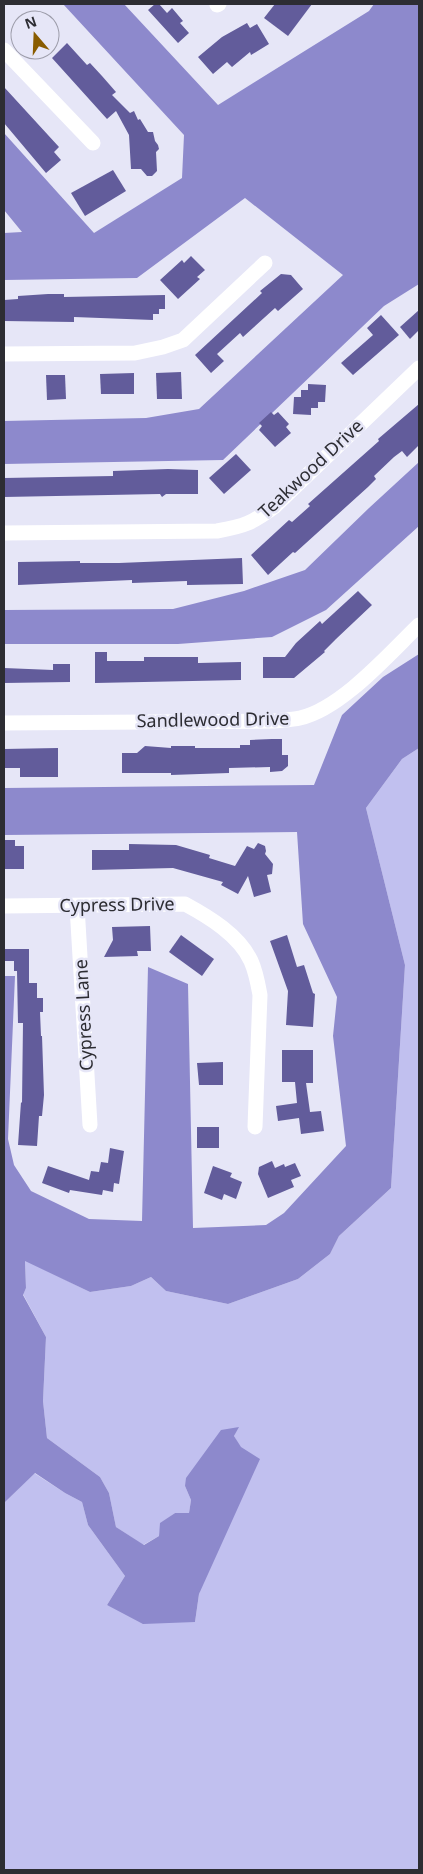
<svg xmlns="http://www.w3.org/2000/svg" width="423" height="1874" viewBox="0 0 423 1874" font-family="'Noto Sans',sans-serif">
	<style>
		.green { fill: #c1c0ef }
		.water { fill: #8d89cc }
		.building { fill: #625c9b }
		.lines { fill: none; stroke-linecap: round; stroke-linejoin: round }
		.minor { stroke: #fff; stroke-width: 15 }
		.labels { text-anchor: middle; stroke-width: 5; stroke-linejoin: round; paint-order: stroke }
		.street-label { font-size: 18px; fill: #2d2d33; stroke: #e6e6f7 }
	</style>
	<rect width="100%" height="100%" fill="#e6e6f7"/>
	<path class="green" d="M419,748V1870H4V1503L34,1473L65,1493L82,1502L88,1525L125,1576L107,1605L195,1622L199,1594L240,1447L234,1436L238,1427L185,1486L191,1500L189,1513H175L161,1523L159,1536L143,1545L116,1527L109,1493L100,1477L47,1438L43,1401L46,1337L23,1294L26,1288L25,1260L90,1292L131,1286L151,1277L166,1291L228,1304L298,1279L330,1254L339,1236L391,1188L405,965L366,808L402,759Z"/>
	<g class="water">
		<path d="M63,4H124L218,105L369,11L374,4H419V284L384,306L223,460L4,464V421L146,418L199,409L343,275L245,198L137,278L4,280V233L22,232L4,210V133L94,233L182,178L184,135Z"/>
		<path d="M419,462V526L326,610L272,637L178,644H4V610L173,609L244,591L305,570L369,508Z"/>
		<path d="M419,654V748L402,759L366,808L405,965L391,1188L339,1236L330,1254L298,1279L228,1304L166,1291L151,1277L131,1286L90,1292L25,1261L26,1288L23,1295L46,1337L43,1401L47,1438L100,1477L109,1493L116,1527L144,1545L159,1536L160,1523L175,1513H189L191,1500L185,1486L186,1478L221,1430L239,1427L234,1436L241,1447L260,1459L199,1594L195,1622L143,1624L107,1605L125,1576L88,1525L82,1502L65,1493L35,1473L4,1503V976H15L8,1139L14,1165L31,1191L89,1219L142,1221L148,967L188,984L193,1228L266,1225L284,1213L346,1146L333,1036L337,997L303,924L297,832L4,835V788L314,785L342,715L383,677Z"/>
	</g>
	<g class="building">
		<path d="M155,4H159L167,13L172,8L183,21L180,23L189,33L178,43L148,10Z"/>
		<path d="M275,4H312L288,36L264,18Z"/>
		<path d="M247,23L250,28L257,24L269,44L251,55L250,52L232,67L227,62L213,74L198,57L222,37Z"/>
		<path d="M67,43L87,65L90,63L102,76L116,92L112,95L130,113L134,111L138,120L140,119L148,132H153L155,141L158,145L159,149L156,152L157,171L152,176H147L141,169H131L129,135L116,111L107,119L52,58Z"/>
		<path d="M4,87L59,147L54,152L61,160L46,173L4,123Z"/>
		<path d="M113,170L126,191L85,216L71,193Z"/>
		<path d="M191,256L205,270L197,277L200,279L178,299L160,280L182,260L184,263Z"/>
		<path d="M281,274L291,275L303,289L278,311L275,308L243,337L240,333L217,354L224,361L211,373L195,355L262,293L260,291Z"/>
		<path d="M48,294H64V297L165,295V309H159V314H153V320L74,317V322L4,321V300L18,299V296Z"/>
		<path d="M419,310V330L410,339L400,327Z"/>
		<path d="M381,315L399,335L353,375L341,363L373,335L367,328Z"/>
		<path d="M181,372L182,399H157L156,373Z"/>
		<path d="M134,373V394H101L100,374Z"/>
		<path d="M46,375H65L66,399L47,400Z"/>
		<path d="M308,384L326,385L325,402H318V408H311V415L293,414L294,397H301V390H308Z"/>
		<path d="M419,404V445L407,457L402,451L394,457L374,476L376,479L368,487L295,553L293,552L268,575L251,555L289,520L292,522L310,506L308,504L379,441L378,439Z"/>
		<path d="M271,412L274,415L278,412L289,424L286,427L291,433L275,447L259,430L262,426L259,423Z"/>
		<path d="M236,454L251,470L224,494L209,478Z"/>
		<path d="M168,469L198,470V494H166L162,497L160,494L4,497V478L113,476V471Z"/>
		<path d="M242,558L243,584L187,585V581L132,583V580L18,585V562L80,561V563H119Z"/>
		<path d="M358,591L372,605L336,639L324,651L325,652L294,678H263V657H285L296,643L320,621L322,624Z"/>
		<path d="M95,652H107V661H144V657H198V663L241,662V680L95,683Z"/>
		<path d="M53,664H70V682L4,683V668L53,670Z"/>
		<path d="M272,739H282V755H288V766L282,771L270,772V767L229,768V773L171,775V773H122V753H137L145,746L171,748V746H195V748H240V745H250V740Z"/>
		<path d="M58,748V777H20V768H4V749Z"/>
		<path d="M4,840H15V846H24V869H5L4,867Z"/>
		<path d="M258,843L265,846L266,851L265,854L273,864L272,874L267,875L271,892L254,897L248,876L238,894L221,885L223,882L173,868L92,870V850H129V844L176,845L210,855L209,858L235,866L247,846L254,849Z"/>
		<path d="M150,926L151,951H137L138,956L104,957L113,940L112,927Z"/>
		<path d="M181,935L214,959L202,976L169,952Z"/>
		<path d="M287,935L297,967L304,965L313,993L315,994L313,1027L286,1025L288,991L270,941Z"/>
		<path d="M4,949H29V983H37V998H43V1012H40L41,1036H42L44,1095L42,1116H39L37,1146L18,1145L21,1102L22,1103L23,1023H18L17,971H14V961H4Z"/>
		<path d="M282,1050H313V1083H306L310,1112L321,1111L324,1131L301,1134L299,1118L278,1121L276,1106L297,1103L295,1082H282Z"/>
		<path d="M223,1062V1085H199L197,1063Z"/>
		<rect x="197" y="1127" width="22" height="21"/>
		<path d="M110,1148L124,1151L119,1184L114,1183L113,1192L103,1190L102,1195L70,1190L69,1193L42,1183L48,1166L89,1180L91,1171L99,1172L101,1162L108,1163Z"/>
		<path d="M272,1161L275,1168L284,1164L285,1167L295,1163L301,1176L291,1180L294,1187L268,1198L258,1174L259,1167Z"/>
		<path d="M213,1166L232,1173L230,1177L242,1182L236,1199L224,1194L222,1200L204,1193Z"/>
	</g>
	<g class="lines">
		<g class="minor">
			<path d="M217,5L219,4"/>
			<path d="M4,50L93,143"/>
			<path d="M4,354L135,353L163,347L183,340L265,263"/>
			<path d="M4,533L217,531C245,526 252,523 274,507L419,368"/>
			<path d="M4,723L273,721C282,720 292,720 300,718C341,709 389,654 419,625"/>
			<path d="M4,906L185,904C209,917 239,935 251,961C256,972 258,984 260,995L255,1127"/>
			<path d="M77,906L90,1125"/>
		</g>
	</g>
	<g class="labels">
		<g class="street-label">
			<text transform="translate(311 469) rotate(-43)" y="6">Teakwood Drive</text>
			<text transform="translate(213 720) rotate(-1)" y="6">Sandlewood Drive</text>
			<text transform="translate(117 905) rotate(-1)" y="6">Cypress Drive</text>
			<text transform="translate(84 1015) rotate(-93)" y="6">Cypress Lane</text>
		</g>
	</g>
	<rect width="423" height="1874" fill="none" stroke="#2d2d33" stroke-width="10"/>
	<g transform="translate(35 35) rotate(341)"><circle r="24" fill="#e6e6f7" stroke="#9c9ca9"/>
	<path d="M0-4L9 19L0 12L-9 19Z" fill="#895c00"/>
	<text y="-8" font-size="14" font-weight="bold" text-anchor="middle" fill="#2d2d33">N</text>
	</g>
</svg>
